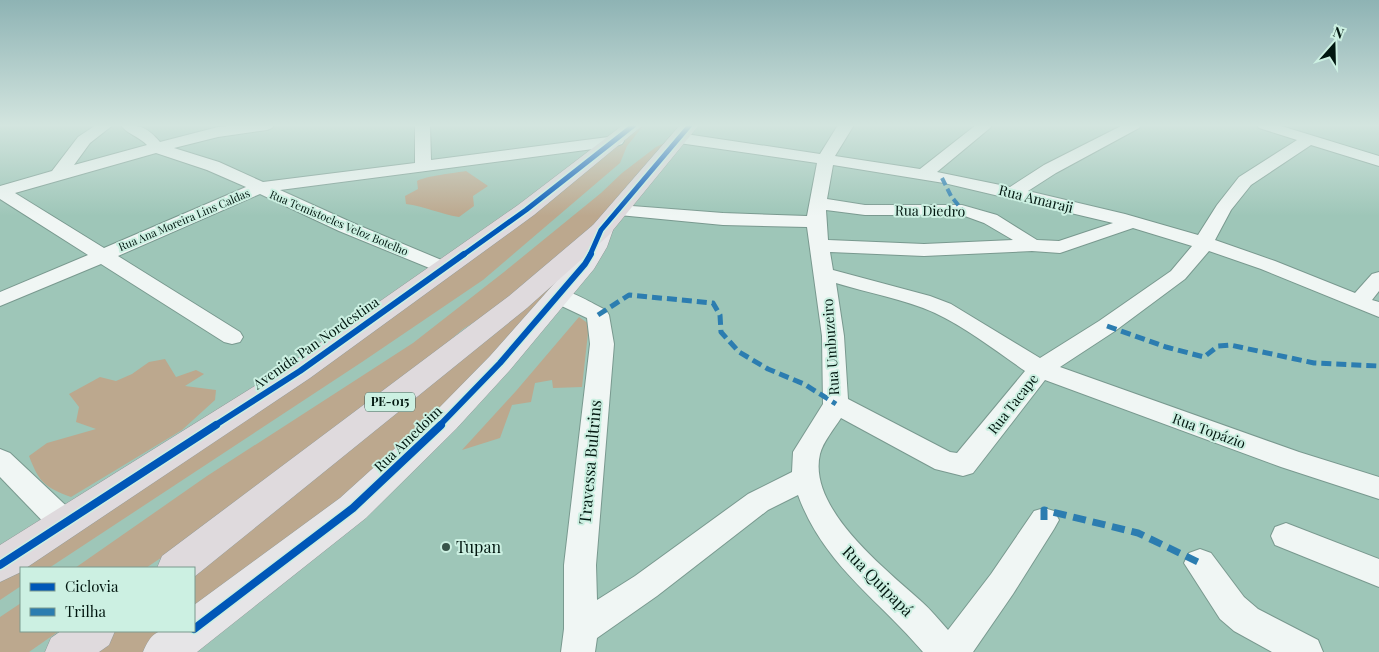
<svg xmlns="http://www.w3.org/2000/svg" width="1379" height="652" viewBox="0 0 1379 652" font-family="'Playfair Display',serif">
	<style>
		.green { fill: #bca88e }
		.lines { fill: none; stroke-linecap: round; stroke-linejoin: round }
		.minor-casing { stroke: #79998f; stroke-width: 2 }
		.major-casing { stroke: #919998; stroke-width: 1 }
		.highway-casing { stroke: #919998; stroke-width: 1 }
		.minor { fill: #f0f6f4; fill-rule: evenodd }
		.major { fill: #e6e5e7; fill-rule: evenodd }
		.highway { fill: #dfdadd; fill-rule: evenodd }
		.quiet-far2 { stroke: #2c7db0; stroke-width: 4; stroke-dasharray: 8 4; stroke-linecap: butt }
		.quiet-far1 { stroke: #2c7db0; stroke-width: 5; stroke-dasharray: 10 5; stroke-linecap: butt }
		.quiet { stroke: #2c7db0; stroke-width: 7; stroke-dasharray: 13 7; stroke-linecap: butt }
		.cycleway-far2-casing { stroke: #ccf0e2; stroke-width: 8 }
		.cycleway-far1-casing { stroke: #ccf0e2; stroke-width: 9 }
		.cycleway-casing { stroke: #ccf0e2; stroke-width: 11 }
		.cycleway-far2 { stroke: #0057b8; stroke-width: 5 }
		.cycleway-far1 { stroke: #0057b8; stroke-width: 6 }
		.cycleway { stroke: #0057b8; stroke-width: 8 }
		.poi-dot { fill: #38544a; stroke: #ccf0e2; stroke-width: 2 }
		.labels { text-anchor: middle; stroke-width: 4; stroke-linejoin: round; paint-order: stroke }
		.far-street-label { font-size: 11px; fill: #01160f; stroke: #ccf0e2 }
		.shield { fill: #ccf0e2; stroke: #3e574e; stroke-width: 1 }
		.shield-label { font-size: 12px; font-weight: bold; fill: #01160f }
		.street-label { font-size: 14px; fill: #01160f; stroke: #ccf0e2 }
		.near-street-label { font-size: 16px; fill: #01160f; stroke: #ccf0e2 }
		.near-poi-label { font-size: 16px; fill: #01160f; stroke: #ccf0e2; text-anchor: start }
	</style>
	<rect width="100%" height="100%" fill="#9ec6b8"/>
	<g class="green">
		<path d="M642,125H644L627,146L620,163L483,280L362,362L49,568H21V586L0,600V573L603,156Z"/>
		<path d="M671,140L604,215L515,297L463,329L363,415L243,502L146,568H75L207,476L413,343L504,272L601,193L622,173L656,147Z"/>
		<path d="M466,171L488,186L473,196L474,206L459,217C440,214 424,206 406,204L405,196L418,189L417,181C426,176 454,173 466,171Z"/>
		<path d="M595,237L563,288L339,515L194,623V568H180L348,438Z"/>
		<path d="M579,317L589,324L582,387L553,388L552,380L535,383L531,402L512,405L500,438L462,450L516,391Z"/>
		<path d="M165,359L176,377L196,370L204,374L185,386L216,390L215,400L182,430L71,497C44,487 39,482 29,456L47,443L96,429L76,422L79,407L69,394L100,377L116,381L132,374L149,362Z"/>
		<path d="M21,603V631H59L29,652H0V617Z"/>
		<path d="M99,631H184L157,652H71Z"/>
	</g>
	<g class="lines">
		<g class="minor-casing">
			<g id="minor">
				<path d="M96,125H113L90,143L74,165L147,145C140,137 125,133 121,125C141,125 147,127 160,142L218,127L238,125H274L272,128L267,130L218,137L174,148L219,162L263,182L415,163V125H430L431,160L616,136L622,138L624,141L622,144L616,146L280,190L353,223L451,264L454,268L451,272L444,274L339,231L260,194L118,256L240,332L243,337L240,342L232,344L224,342L101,264L0,306V292L88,255L0,199V186L52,171L78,137ZM156,153L207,170L246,187L104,248L15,193Z"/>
				<path d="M838,125H854L835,156L920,169L976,125H992L990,128L937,172L1010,187L1044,165L1123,125H1141L1139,128L1056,173L1028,191L1125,214L1198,235L1217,205L1239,177L1297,140L1259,128L1257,125H1278L1379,156V166L1311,145L1251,185L1231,210L1215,240L1275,261L1355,293L1372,274L1379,272V291L1372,300L1379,302V317L1261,269L1209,251L1185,279L1115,331L1060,367L1299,452L1379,477V499L1281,467L1045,380L973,473L963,476L935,469L841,418C834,429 823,442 820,454C807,509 887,570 922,602C931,610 939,620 948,630L991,574L1034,511L1044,508L1054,511L1059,520L1054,529L1013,594L973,652H923C878,599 823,564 798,495L768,510L657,596L597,638L595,652H561L564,629V565L590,344L587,318L551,301L548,296L551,291C569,287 590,303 606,310L609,315L614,344L596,565L597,600L635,576L748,494L792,472L793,452L823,404L822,336L807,227L723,225L619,215L613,214L610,210L613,206L619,205L723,213L807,216L817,163L679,143L674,141L671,138L674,135L679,133L820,154ZM833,165L944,183L1113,223L1059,241L1037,240L997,215L962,205H865L827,199ZM826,210L865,215H962L984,223L1013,240L924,244L828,240ZM1133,228L1192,246L1171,271L1099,321L1040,358L951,304L930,296L833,270L830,252L924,256L1032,251L1060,253ZM836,283C868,293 904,299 935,313C967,328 996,351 1025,371L957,453L950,452L848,399L844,336Z"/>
				<path d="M0,449L10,453L76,515L80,524L76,533L65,536L54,533L0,477Z"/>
				<path d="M1286,523L1379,559V587L1275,545L1271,536L1275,527Z"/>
				<path d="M1200,549L1211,553L1244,597L1258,609L1318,640L1323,652H1272L1234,631L1220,619L1184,563L1189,553Z"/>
			</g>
		</g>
		<g class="major-casing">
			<path id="major" d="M601,223L609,225L613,230L607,247L594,269L510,370L456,429L366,518L197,652H143C155,623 166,631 194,631V605L340,498L434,413L490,356L575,260L593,225Z"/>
		</g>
		<g class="highway-casing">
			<g id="highway">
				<path d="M623,125H643L534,215L310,378L26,568H21V572L0,582V545L290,364L518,205Z"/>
				<path d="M680,125H699L609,235L527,308L194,577V568H157L162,556L509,296L593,225Z"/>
				<path d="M61,631H115L109,645L99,652H45L51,638Z"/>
			</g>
		</g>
		<use href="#minor" class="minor"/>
		<use href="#major" class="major"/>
		<use href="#highway" class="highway"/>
		<path class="quiet-far2" d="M942,178L951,196L962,210"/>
		<g class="quiet-far1">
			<path d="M598,315L629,295L713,303L720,315L721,332L739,352L768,369L804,384L836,404"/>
			<path d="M1107,326L1166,347L1204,357L1218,346L1230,345L1314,363L1379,366"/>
		</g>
		<path class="quiet" d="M1044,520V510L1138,533L1200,563"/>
		<g class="cycleway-far2-casing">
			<g id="cycleway-far2">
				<path d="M463,255L526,210L634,125"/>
				<path d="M590,255L601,230L690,125"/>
			</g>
		</g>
		<g class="cycleway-far1-casing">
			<g id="cycleway-far1">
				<path d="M214,426L300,371L464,254"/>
				<path d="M439,426L500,363L585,264L591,254"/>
			</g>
		</g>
		<g class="cycleway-casing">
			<g id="cycleway">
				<path d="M0,565L216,425"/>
				<path d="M194,629L353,508L441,425"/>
			</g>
		</g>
		<use href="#cycleway-far2" class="cycleway-far2"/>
		<use href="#cycleway-far1" class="cycleway-far1"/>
		<use href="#cycleway" class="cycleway"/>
	</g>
	<linearGradient id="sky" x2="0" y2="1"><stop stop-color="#8eb3b4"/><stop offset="0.58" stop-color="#d3e5df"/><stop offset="1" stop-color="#d3e5df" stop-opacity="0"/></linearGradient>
	<rect width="1379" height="216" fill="url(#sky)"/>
	<circle class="poi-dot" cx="446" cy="547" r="5"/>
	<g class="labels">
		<g class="far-street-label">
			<text transform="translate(184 220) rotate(-23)" y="4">Rua Ana Moreira Lins Caldas</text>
			<text transform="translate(339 223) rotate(23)" y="4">Rua Temistocles Veloz Botelho</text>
		</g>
		<rect class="shield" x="365" y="392.5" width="50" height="19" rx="4"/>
		<g class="shield-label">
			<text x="390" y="406">PE-015</text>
		</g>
		<g class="street-label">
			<text transform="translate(1036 199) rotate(14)" y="5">Rua Amaraji</text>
			<text transform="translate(930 211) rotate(1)" y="5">Rua Diedro</text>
			<text transform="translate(316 343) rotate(-35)" y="5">Avenida Pan Nordestina</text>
			<text transform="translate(831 347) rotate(-94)" y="5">Rua Umbuzeiro</text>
			<text transform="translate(1013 404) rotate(-52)" y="5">Rua Tacape</text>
			<text transform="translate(1209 431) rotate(20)" y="5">Rua Topázio</text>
			<text transform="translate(408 439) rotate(-44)" y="5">Rua Amedoim</text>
		</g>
		<g class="near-street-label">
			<text transform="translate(590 462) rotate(-85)" y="6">Travessa Bultrins</text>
			<text transform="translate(878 581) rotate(45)" y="6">Rua Quipapá</text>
		</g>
		<g class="near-poi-label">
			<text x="456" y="553">Tupan</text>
		</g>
	</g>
	<rect x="20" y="567" width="175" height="65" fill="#ccf0e2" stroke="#7b998e"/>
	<rect x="30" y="583" width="25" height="8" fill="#0057b8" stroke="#7b998e"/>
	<text x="65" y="592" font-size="15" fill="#01160f">Ciclovia</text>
	<rect x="30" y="608" width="25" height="8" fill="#2c7db0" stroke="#7b998e"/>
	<text x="65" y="617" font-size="15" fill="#01160f">Trilha</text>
	<g transform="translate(1334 45) rotate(20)" stroke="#ccf0e2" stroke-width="4" paint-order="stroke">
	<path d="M0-4L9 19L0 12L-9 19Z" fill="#01160f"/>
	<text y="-8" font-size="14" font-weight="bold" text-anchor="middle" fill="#01160f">N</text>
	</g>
</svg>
